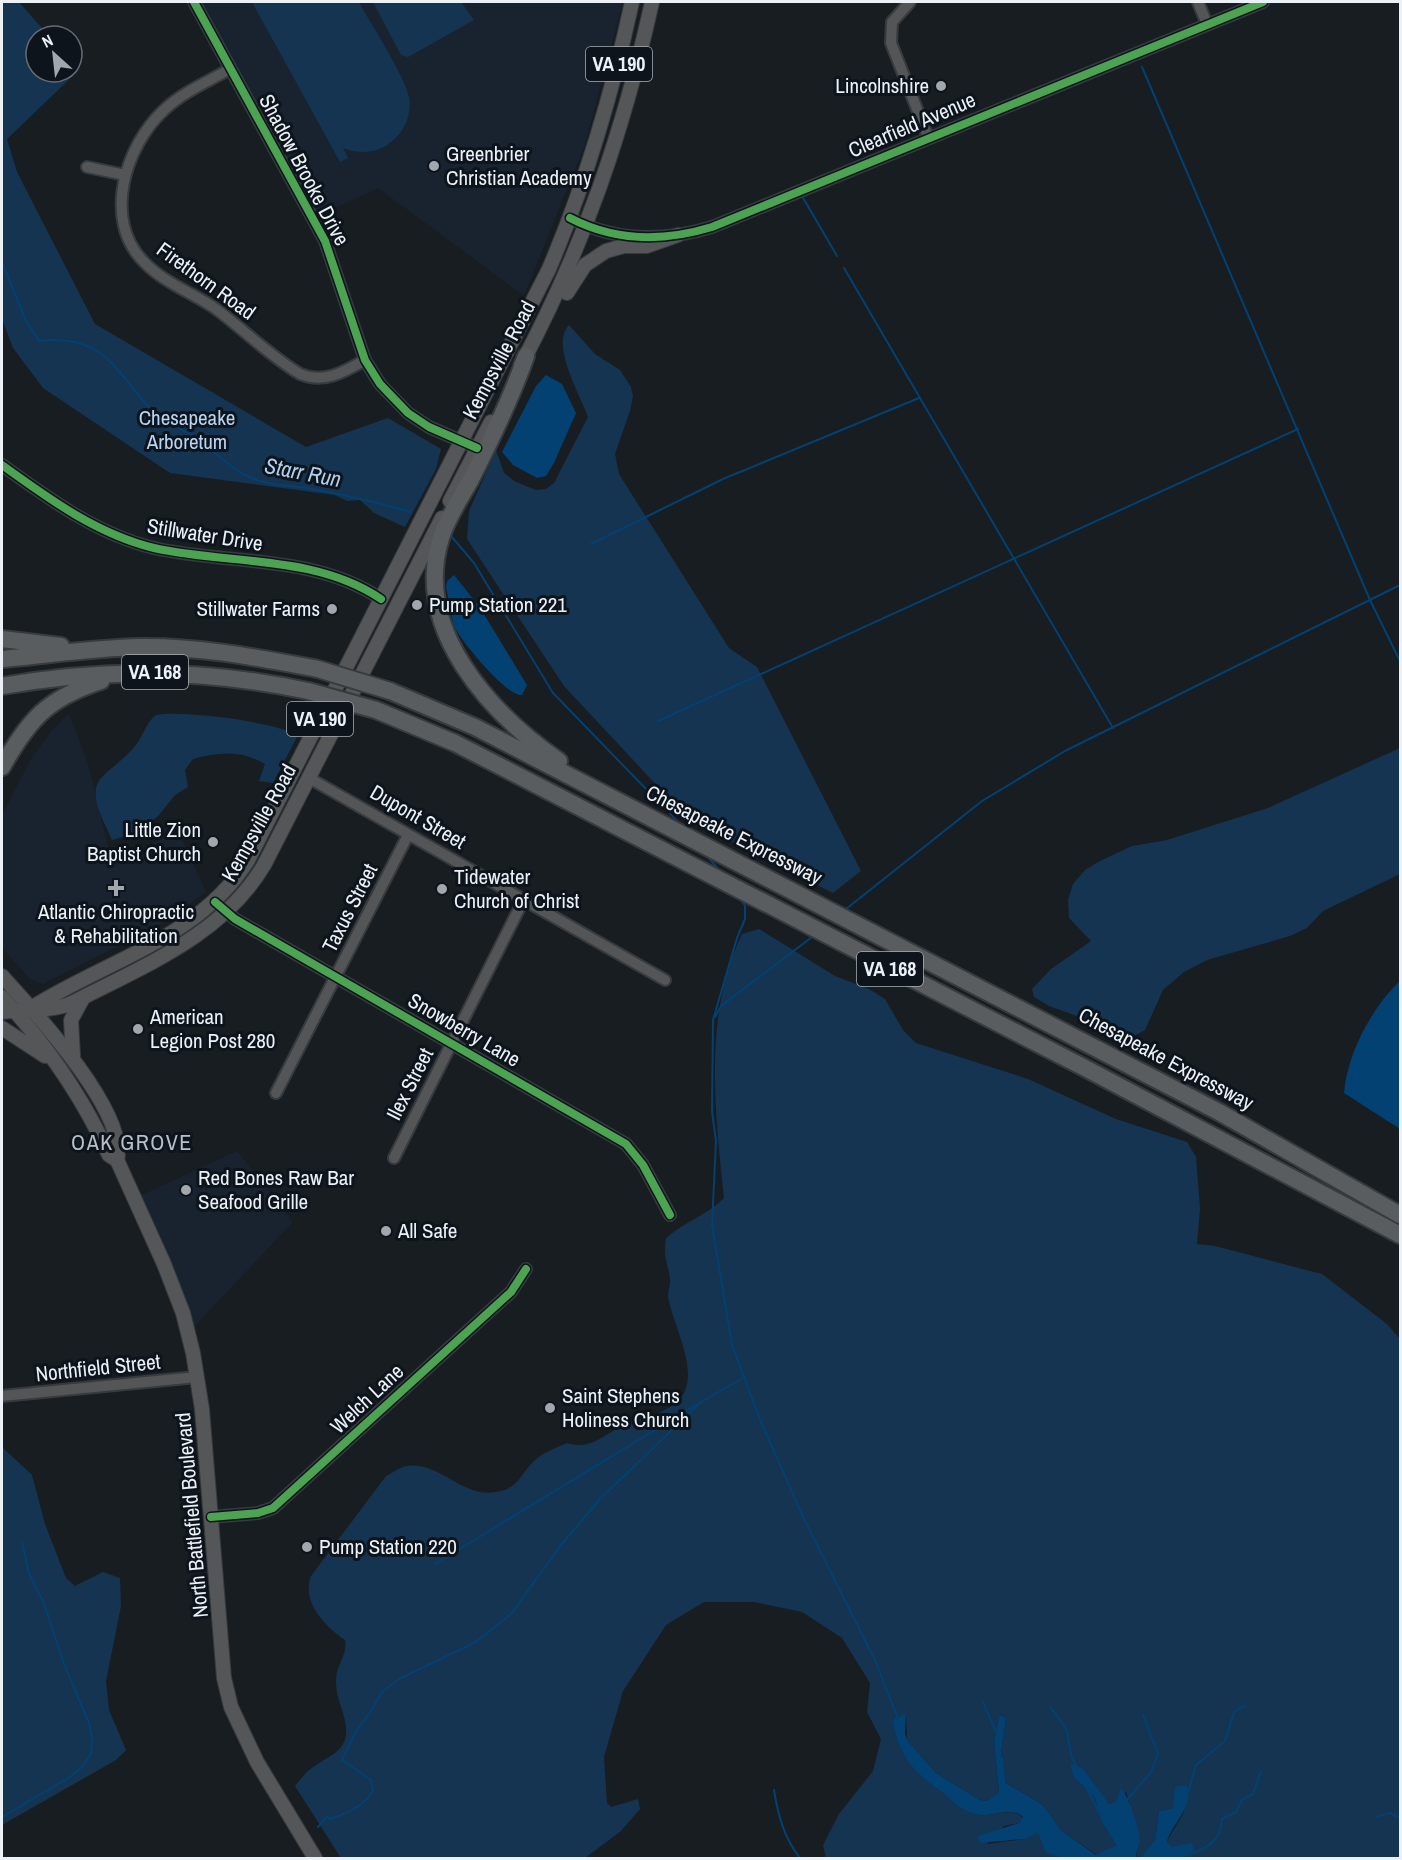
<svg xmlns="http://www.w3.org/2000/svg" width="1402" height="1860" viewBox="0 0 1402 1860" font-family="'Archivo Narrow',sans-serif">
	<style>
		.built { fill: #18232f }
		.green { fill: #153451 }
		.water { fill: #024171 }
		.lines { fill: none; stroke-linecap: round; stroke-linejoin: round }
		.stream { stroke: #024171; stroke-width: 2 }
		.minor-casing { stroke: #363b3f; stroke-width: 14 }
		.major-casing { stroke: #363b3f; stroke-width: 16 }
		.highway-casing { stroke: #363b3f; stroke-width: 20 }
		.minor { stroke: #535556; stroke-width: 10 }
		.major { stroke: #545658; stroke-width: 14 }
		.highway { stroke: #595d5f; stroke-width: 16 }
		.highway-bridge-casing { stroke: #363b3f; stroke-width: 20; stroke-linecap: butt }
		.highway-bridge { stroke: #595d5f; stroke-width: 16 }
		.cycleway-casing { stroke: #0d141c; stroke-width: 11 }
		.cycleway { stroke: #4ca352; stroke-width: 8 }
		.poi-dot { fill: #a1a7ac; stroke: #0d141c; stroke-width: 2 }
		.labels { text-anchor: middle; stroke-width: 6; stroke-linejoin: round; paint-order: stroke }
		.shield { fill: #0d141c; stroke: #a8afb5; stroke-width: 1.5 }
		.shield-label { font-size: 20px; font-weight: bold; fill: #ebf1f6 }
		.poi-label { font-size: 21px; fill: #ebf1f6; stroke: #0d141c; text-anchor: start }
		.street-label { font-size: 21px; fill: #ebf1f6; stroke: #0d141c }
		.park-label { font-size: 21px; fill: #b6d5f4; stroke: #0d141c }
		.water-label { font-size: 22px; font-style: italic; fill: #b1cfef; stroke: #0d141c }
		.neighbourhood-label { font-size: 22px; letter-spacing: 1.5px; fill: #b5c0cb; stroke: #0d141c }
	</style>
	<rect width="100%" height="100%" fill="#181d22"/>
	<g class="built">
		<path d="M201,2H623L585,144L524,296L378,188L318,216Z"/>
		<path d="M69,714L88,764L112,864L178,831L206,892L161,924L43,984L30,979L2,948V815L31,759L53,729Z"/>
		<path d="M237,1151L293,1222L188,1333L135,1198Z"/>
	</g>
	<g class="green">
		<path d="M2,2H19L49,36H36V72H72V62L79,70L7,139L17,172L95,324L306,447L388,418L441,449L436,469L405,527L374,513L360,500L347,501L335,495L170,473L43,388L13,348L2,319Z"/>
		<path d="M252,2H359C370,23 405,76 409,97C412,114 405,132 391,142C377,154 359,154 343,148L348,158L340,162Z"/>
		<path d="M373,2H461L474,20L408,57L401,55Z"/>
		<path d="M569,325L595,354L620,370L631,387L633,396L630,411L615,454L619,474L729,648L757,667L861,871L833,893L690,821L564,686L467,539L469,511L496,450L504,473L516,482L536,490L546,489L554,483L588,417C580,394 550,345 569,325Z"/>
		<path d="M156,715C184,710 273,722 298,735L273,783L259,781L265,764C241,750 219,752 193,759L185,770L188,787L175,795L159,815L140,832L112,840C105,822 84,792 104,775C114,765 127,757 135,746C143,737 146,722 156,715Z"/>
		<path d="M1400,748V874L1323,911L1307,928L1290,936L1207,960L1184,972L1163,990L1145,1030L1130,1038H1121L1099,1024L1049,1006L1034,997L1032,989L1051,969L1091,941L1069,918L1068,900L1073,884L1085,870L1100,861L1132,846L1167,840L1268,808Z"/>
		<path d="M759,929L835,976L869,989L885,999L903,1030L916,1043L1028,1079L1116,1119L1187,1142L1196,1157L1200,1209L1197,1244L1215,1246L1322,1274L1387,1324L1400,1339V1858H1184L1193,1850L1170,1847L1167,1841L1183,1814L1189,1792L1173,1808L1159,1811L1155,1840L1143,1857L1136,1858L1140,1839L1126,1792L1116,1802L1109,1804L1099,1794L1092,1781L1074,1777L1095,1798L1100,1819L1116,1845L1097,1855L1061,1830L1043,1805L1006,1783L1001,1754L1006,1718L1001,1714L994,1742L999,1794L987,1801L980,1800L936,1773L907,1740L906,1714L894,1720C897,1752 915,1773 940,1791C954,1801 960,1811 979,1815C995,1817 1010,1806 1023,1818L1019,1823L1004,1826L987,1844L1025,1839L1039,1832L1053,1853L1063,1858H826L823,1845L839,1814L873,1771L881,1739L867,1712L870,1683L842,1638L802,1612L754,1602H704L666,1625L623,1691L604,1757L607,1803L611,1807L638,1799L640,1809L621,1831L585,1858H341L295,1786C299,1781 303,1776 307,1772C327,1755 352,1753 345,1721C342,1705 336,1699 336,1680C336,1665 348,1655 345,1640C325,1626 301,1602 311,1576L386,1476C391,1474 397,1469 403,1467C436,1457 462,1499 496,1492C520,1488 519,1475 534,1461C542,1453 556,1448 567,1443C591,1451 604,1434 624,1425C642,1417 663,1415 678,1401C704,1376 671,1322 668,1296C668,1290 671,1284 670,1278C667,1260 663,1257 666,1238C684,1222 707,1215 724,1198C715,1111 703,1015 742,934Z"/>
		<path d="M2,1447L32,1475L45,1524L66,1578L75,1586L103,1572L120,1578L121,1606L106,1681L109,1710L126,1750L116,1760L2,1825Z"/>
	</g>
	<g class="water">
		<path d="M546,375L562,384L576,413L554,463L546,476L537,478L513,465L502,452L536,386Z"/>
		<path d="M454,575L479,606L527,685L522,695C507,697 462,642 455,628C452,621 448,597 446,587L447,581Z"/>
		<path d="M1400,981V1129L1344,1093C1347,1054 1372,1007 1400,981Z"/>
		<path d="M906,1713L905,1733L907,1740L936,1773L980,1800L987,1801L999,1793L994,1742L1000,1714L1006,1718L1001,1754L1006,1783L1043,1805L1061,1830L1096,1855L1116,1845L1100,1819L1095,1798L1074,1777L1070,1763L1083,1769L1109,1804L1116,1802L1121,1788C1127,1793 1140,1829 1140,1839C1140,1846 1136,1851 1136,1858H1063L1046,1853L1038,1833L1025,1839L980,1843L978,1836L1019,1823L1023,1817C1010,1806 995,1817 979,1815C959,1811 954,1801 940,1791C913,1772 898,1754 893,1720Z"/>
		<path d="M1187,1785C1194,1806 1173,1823 1167,1841L1171,1847L1192,1843L1194,1850L1184,1858H1141L1155,1840L1159,1811L1173,1808L1175,1787Z"/>
	</g>
	<g class="lines">
		<g class="stream">
			<path d="M1142,67L1370,600L1400,661"/>
			<path d="M802,196L837,256"/>
			<path d="M2,262L26,321L39,341C110,333 115,376 158,416C168,425 183,429 194,437C211,448 226,465 245,475C266,486 289,485 312,489C345,495 377,502 410,512"/>
			<path d="M844,268L1113,728"/>
			<path d="M452,537L474,563L553,693L680,824"/>
			<path d="M591,544L723,479L919,398"/>
			<path d="M658,721L1298,429"/>
			<path d="M707,856L719,870"/>
			<path d="M741,899L745,906V919L737,938L713,1020L712,1111L716,1141L712,1225L732,1345L761,1422L804,1519L875,1660L898,1719"/>
			<path d="M846,909L982,801L1065,751L1400,585"/>
			<path d="M715,1017L721,1006L812,937"/>
			<path d="M701,1402L745,1377"/>
			<path d="M435,1564L696,1405"/>
			<path d="M983,1702L996,1732"/>
			<path d="M1051,1708L1067,1730L1071,1755L1077,1768"/>
			<path d="M1002,1758L1004,1779"/>
			<path d="M1087,1789L1101,1816"/>
			<path d="M774,1790C778,1815 784,1838 800,1858"/>
			<path d="M1188,1793L1196,1765L1225,1741L1234,1712L1246,1705"/>
			<path d="M1126,1801L1151,1772L1158,1754L1143,1715"/>
			<path d="M2,1817L70,1777L82,1767L91,1754L92,1738L89,1723L64,1664L44,1603L29,1574L22,1542"/>
			<path d="M1376,1817L1390,1813L1400,1818"/>
			<path d="M318,1827L327,1817L331,1819C348,1812 363,1807 373,1791L371,1780L342,1760L356,1731L370,1713L382,1692L399,1679L476,1642L511,1614L561,1545L600,1499L701,1402"/>
			<path d="M1184,1856C1205,1850 1221,1842 1222,1819L1236,1812L1242,1800L1253,1794L1261,1771"/>
		</g>
		<g class="minor-casing">
			<g id="minor">
				<path d="M194,2L325,241L365,360L380,384L408,413L429,427L477,448"/>
				<path d="M910,2L892,22L891,43L928,137"/>
				<path d="M1198,2L1207,24"/>
				<path d="M230,69C207,82 183,92 164,110C125,146 102,220 144,262C164,283 193,293 216,309C244,330 270,356 300,374C324,384 344,372 365,360"/>
				<path d="M87,167L125,175"/>
				<path d="M570,218C616,242 663,242 712,227L1263,2"/>
				<path d="M2,465C49,499 97,534 154,548C229,565 315,554 381,599"/>
				<path d="M309,778L665,980"/>
				<path d="M215,902L235,919L626,1144L643,1165L670,1215"/>
				<path d="M276,1093L408,835"/>
				<path d="M394,1158L524,899"/>
				<path d="M2,1396L197,1377"/>
				<path d="M211,1517L258,1513L273,1508L511,1292L526,1269"/>
			</g>
		</g>
		<g class="major-casing">
			<g id="major">
				<path d="M567,293L585,265L606,251L624,246H647L678,235"/>
				<path d="M521,365C584,246 623,133 652,2"/>
				<path d="M450,501L491,422"/>
				<path d="M2,976C33,1010 129,1113 117,1160"/>
				<path d="M2,997C47,1045 82,1096 109,1155L117,1160L164,1264L183,1313L193,1353L202,1409L224,1678L231,1707L257,1762L315,1858"/>
				<path d="M31,1008C105,961 200,938 248,860L549,269C586,182 612,94 632,2"/>
				<path d="M2,1012C25,1009 51,1012 72,1003C143,966 222,936 264,865L442,518"/>
				<path d="M2,1028L45,1056"/>
				<path d="M73,1056L71,1020L83,998"/>
			</g>
		</g>
		<g class="highway-casing">
			<g id="highway">
				<path d="M526,356C511,399 491,440 470,481C460,499 447,518 441,538C412,629 490,713 559,761"/>
				<path d="M2,639L61,646"/>
				<path d="M2,659C47,655 93,648 139,647C200,646 259,658 318,669"/>
				<path d="M2,686C104,668 206,669 308,691"/>
				<path d="M390,691L475,727L1219,1112L1400,1215"/>
				<path d="M376,710L455,743L1087,1069L1400,1235"/>
				<path d="M2,767C29,719 48,698 101,681"/>
			</g>
		</g>
		<use href="#minor" class="minor"/>
		<use href="#major" class="major"/>
		<use href="#highway" class="highway"/>
		<g class="highway-bridge-casing">
			<g id="highway-bridge">
				<path d="M318,669L390,691"/>
				<path d="M308,691L376,710"/>
			</g>
		</g>
		<use href="#highway-bridge" class="highway-bridge"/>
		<g class="cycleway-casing">
			<g id="cycleway">
				<path d="M194,2L325,241L365,360L380,384L408,413L429,427L477,448"/>
				<path d="M570,218C616,242 663,242 712,227L1263,2"/>
				<path d="M2,465C49,499 97,534 154,548C229,565 315,554 381,599"/>
				<path d="M215,902L235,919L626,1144L643,1165L670,1215"/>
				<path d="M211,1517L258,1513L273,1508L511,1292L526,1269"/>
			</g>
		</g>
		<use href="#cycleway" class="cycleway"/>
	</g>
	<g class="poi-dot">
		<circle cx="941" cy="86" r="6"/>
		<circle cx="434" cy="166" r="6"/>
		<circle cx="417" cy="605" r="6"/>
		<circle cx="332" cy="609" r="6"/>
		<circle cx="213" cy="842" r="6"/>
		<path d="M113 879h6v6h6v6h-6v6h-6v-6h-6v-6h6z"/>
		<circle cx="442" cy="889" r="6"/>
		<circle cx="138" cy="1029" r="6"/>
		<circle cx="186" cy="1190" r="6"/>
		<circle cx="386" cy="1231" r="6"/>
		<circle cx="550" cy="1408" r="6"/>
		<circle cx="307" cy="1547" r="6"/>
	</g>
	<g class="labels">
		<g class="shield">
			<rect x="586" y="47" width="66" height="34" rx="4.5"/>
			<rect x="122" y="655" width="66" height="34" rx="4.5"/>
			<rect x="287" y="702" width="66" height="34" rx="4.5"/>
			<rect x="857" y="952" width="66" height="34" rx="4.5"/>
		</g>
		<g class="shield-label">
			<text x="619" y="71">VA 190</text>
			<text x="155" y="679">VA 168</text>
			<text x="320" y="726">VA 190</text>
			<text x="890" y="976">VA 168</text>
		</g>
		<g class="poi-label">
			<text x="929" y="93" text-anchor="end">Lincolnshire</text>
			<text x="446" y="161">Greenbrier<tspan x="446" dy="24">Christian Academy</tspan></text>
			<text x="429" y="612">Pump Station 221</text>
			<text x="320" y="616" text-anchor="end">Stillwater Farms</text>
			<text x="201" y="837" text-anchor="end">Little Zion<tspan x="201" dy="24">Baptist Church</tspan></text>
			<text x="454" y="884">Tidewater<tspan x="454" dy="24">Church of Christ</tspan></text>
			<text x="116" y="919" text-anchor="middle">Atlantic Chiropractic<tspan x="116" dy="24">&amp; Rehabilitation</tspan></text>
			<text x="150" y="1024">American<tspan x="150" dy="24">Legion Post 280</tspan></text>
			<text x="198" y="1185">Red Bones Raw Bar<tspan x="198" dy="24">Seafood Grille</tspan></text>
			<text x="398" y="1238">All Safe</text>
			<text x="562" y="1403">Saint Stephens<tspan x="562" dy="24">Holiness Church</tspan></text>
			<text x="319" y="1554">Pump Station 220</text>
		</g>
		<g class="street-label">
			<text transform="translate(912 125) rotate(-23)" y="7">Clearfield Avenue</text>
			<text transform="translate(304 170) rotate(62)" y="7">Shadow Brooke Drive</text>
			<text transform="translate(206 281) rotate(36)" y="7">Firethorn Road</text>
			<text transform="translate(499 360) rotate(-62)" y="7">Kempsville Road</text>
			<text transform="translate(205 535) rotate(9)" y="7">Stillwater Drive</text>
			<text transform="translate(418 817) rotate(30)" y="7">Dupont Street</text>
			<text transform="translate(259 823) rotate(-61)" y="7">Kempsville Road</text>
			<text transform="translate(734 835) rotate(27)" y="7">Chesapeake Expressway</text>
			<text transform="translate(350 908) rotate(-63)" y="7">Taxus Street</text>
			<text transform="translate(464 1030) rotate(30)" y="7">Snowberry Lane</text>
			<text transform="translate(1166 1059) rotate(28)" y="7">Chesapeake Expressway</text>
			<text transform="translate(410 1084) rotate(-63)" y="7">Ilex Street</text>
			<text transform="translate(98 1368) rotate(-6)" y="7">Northfield Street</text>
			<text transform="translate(367 1399) rotate(-43)" y="7">Welch Lane</text>
			<text transform="translate(192 1515) rotate(-95)" y="7">North Battlefield Boulevard</text>
		</g>
		<g class="park-label">
			<text x="187" y="425">Chesapeake<tspan x="187" dy="24">Arboretum</tspan></text>
		</g>
		<g class="water-label">
			<text transform="translate(303 472) rotate(11)" y="8">Starr Run</text>
		</g>
		<g class="neighbourhood-label">
			<text x="132" y="1150">OAK GROVE</text>
		</g>
	</g>
	<rect width="1402" height="1860" fill="none" stroke="#ebf1f6" stroke-width="6"/>
	<g transform="translate(54 54) rotate(333)"><circle r="28" fill="#0d141c" stroke="#666c73" stroke-width="1.5"/>
	<path d="M0-4.5L10 22L0 15L-10 22Z" fill="#a1a7ac"/>
	<text y="-9" font-size="16" font-weight="bold" text-anchor="middle" fill="#ebf1f6">N</text>
	</g>
</svg>
